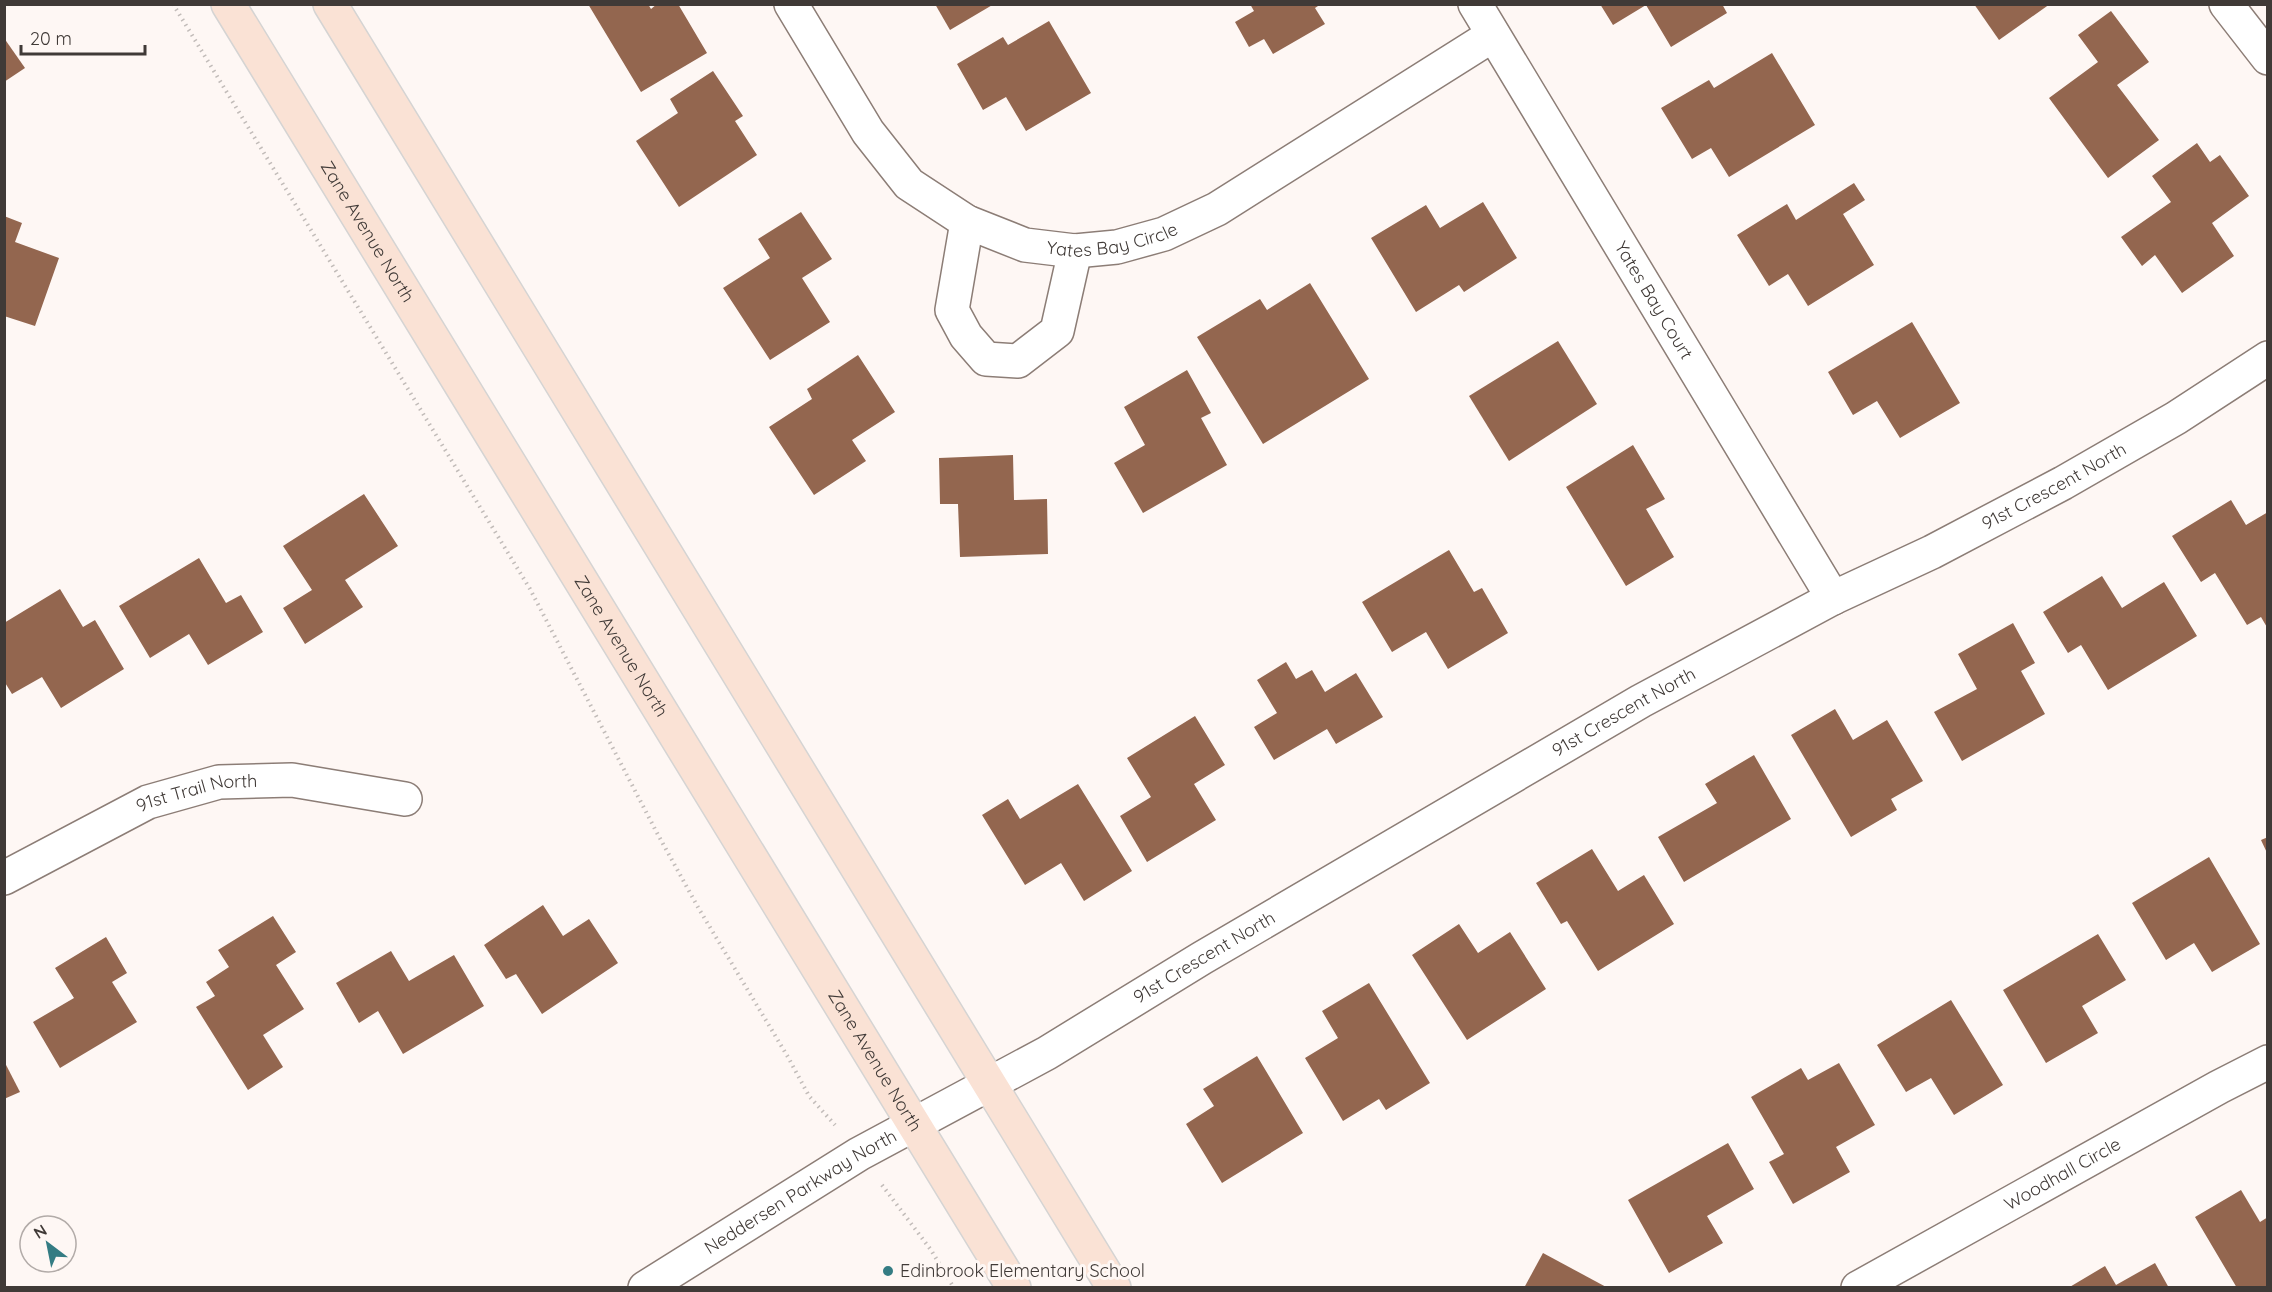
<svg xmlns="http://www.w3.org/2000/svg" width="2272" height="1292" viewBox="0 0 2272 1292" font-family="Quicksand,sans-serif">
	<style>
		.building { fill: #93664f }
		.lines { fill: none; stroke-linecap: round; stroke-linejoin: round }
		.minor-casing { stroke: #8c7d76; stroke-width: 36 }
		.major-casing { stroke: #d5d4d3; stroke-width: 36 }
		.path { stroke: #c2bcb9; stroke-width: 4; stroke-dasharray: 1.5 4.5; stroke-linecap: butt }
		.minor { stroke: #fff; stroke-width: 33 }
		.major { stroke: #fae2d5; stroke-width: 33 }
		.poi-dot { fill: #347c83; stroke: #fef7f4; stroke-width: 2 }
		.labels { text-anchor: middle; stroke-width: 6; stroke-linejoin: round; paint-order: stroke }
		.street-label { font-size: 18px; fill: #403a37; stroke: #fef7f4 }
		.poi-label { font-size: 18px; fill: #403a37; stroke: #fef7f4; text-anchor: start }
	</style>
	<rect width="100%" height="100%" fill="#fef7f4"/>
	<g class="building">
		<path d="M588,4H648L651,9L657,4H678L707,53L641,92Z"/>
		<path d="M935,4H994L950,30Z"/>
		<path d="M1250,4H1321L1315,8L1325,24L1273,54L1264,39L1249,47L1235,22L1254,11Z"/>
		<path d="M1600,4H1722L1727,13L1671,47L1646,5L1613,25Z"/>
		<path d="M1974,4H2050L1999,40Z"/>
		<path d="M2111,11L2149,62L2117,85L2159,140L2108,178L2049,98L2098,62L2078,35Z"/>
		<path d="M1049,21L1091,93L1026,131L1006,97L983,110L957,64L1003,37L1008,45Z"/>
		<path d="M4,38L25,68L4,82Z"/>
		<path d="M1772,53L1815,125L1729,177L1711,148L1692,159L1661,108L1709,80L1714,88Z"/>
		<path d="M713,71L743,116L735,121L757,155L679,207L636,141L678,113L670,99Z"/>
		<path d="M2197,143L2210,162L2220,155L2249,196L2212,223L2234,256L2182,293L2155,255L2142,266L2121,237L2171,202L2152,176Z"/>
		<path d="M1854,183L1865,200L1843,214L1874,265L1808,306L1788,274L1769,286L1737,235L1787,204L1796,220Z"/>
		<path d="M1483,202L1517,258L1464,292L1459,285L1416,312L1371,238L1426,205L1440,228Z"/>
		<path d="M801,212L832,259L802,278L830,322L770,360L723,288L770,258L758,239Z"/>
		<path d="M4,216L22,223L15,242L59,258L35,326L4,316Z"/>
		<path d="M1310,283L1369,379L1263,444L1197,337L1260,299L1267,310Z"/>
		<path d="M1912,322L1960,403L1900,438L1877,401L1853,415L1828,372Z"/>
		<path d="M1558,341L1597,404L1509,461L1469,396Z"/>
		<path d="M858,355L895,412L852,440L866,461L814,495L769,427L812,399L807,389Z"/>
		<path d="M1187,370L1211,413L1201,418L1227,465L1143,513L1114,463L1145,445L1124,407Z"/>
		<path d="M1633,445L1665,499L1646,509L1674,557L1626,586L1566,487Z"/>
		<path d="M1013,455L1014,500L1047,499L1048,554L960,557L958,504H940L939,458Z"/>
		<path d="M364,494L398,546L345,580L363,607L305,644L283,608L312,590L283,546Z"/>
		<path d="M2231,500L2246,525L2268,512V629L2261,617L2247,625L2215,573L2201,582L2172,536Z"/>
		<path d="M1449,550L1474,592L1482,588L1508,633L1448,669L1426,632L1392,652L1362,602Z"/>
		<path d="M199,558L226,603L241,595L263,632L208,665L189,634L150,658L119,606Z"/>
		<path d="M2102,576L2122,608L2164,582L2197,636L2108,690L2081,645L2068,653L2043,612Z"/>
		<path d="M60,589L83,627L95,620L124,669L61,708L42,677L12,694L4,681V623Z"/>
		<path d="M2013,623L2035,663L2021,671L2045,714L1962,761L1934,712L1977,689L1958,654Z"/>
		<path d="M1286,662L1296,679L1312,670L1325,692L1356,673L1383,717L1336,744L1327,729L1274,760L1254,727L1277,713L1257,680Z"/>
		<path d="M1835,709L1853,740L1887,720L1923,781L1891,799L1897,810L1851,837L1791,735Z"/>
		<path d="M1195,716L1225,765L1194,784L1216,820L1147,862L1120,816L1151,797L1127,758Z"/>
		<path d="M1754,755L1791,819L1684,882L1658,837L1717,803L1705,784Z"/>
		<path d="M1078,784L1132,871L1084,901L1061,863L1025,885L982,815L1008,799L1020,819Z"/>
		<path d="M2268,837V855L2261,840Z"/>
		<path d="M1592,849L1618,891L1644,875L1674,924L1598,971L1567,921L1561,924L1536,883Z"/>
		<path d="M2209,857L2260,944L2212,972L2194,943L2166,960L2132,903Z"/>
		<path d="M543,905L563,936L589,919L618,963L542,1014L516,974L506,979L484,945Z"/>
		<path d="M273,916L296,952L276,965L304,1009L263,1035L283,1067L248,1090L196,1007L215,996L206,982L229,967L218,950Z"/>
		<path d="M1459,924L1478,953L1510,932L1546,989L1467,1040L1412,955Z"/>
		<path d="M2098,934L2126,980L2082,1006L2098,1033L2046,1063L2003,990Z"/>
		<path d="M106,937L127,973L112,982L137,1022L60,1068L33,1022L74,998L55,968Z"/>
		<path d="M391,951L409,981L454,955L484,1006L403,1054L378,1011L359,1023L336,983Z"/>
		<path d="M1369,983L1430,1083L1386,1110L1379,1099L1343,1121L1305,1058L1338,1038L1322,1011Z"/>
		<path d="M1951,1000L2003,1085L1954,1115L1931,1078L1906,1092L1877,1045Z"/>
		<path d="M1257,1056L1303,1133L1222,1183L1186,1124L1214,1106L1203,1089Z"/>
		<path d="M4,1061L20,1092L4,1099Z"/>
		<path d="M1839,1063L1875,1125L1836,1147L1850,1172L1793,1204L1769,1162L1784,1154L1751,1097L1801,1068L1808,1080Z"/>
		<path d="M1728,1143L1754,1189L1707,1216L1723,1243L1669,1273L1628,1200Z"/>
		<path d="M2241,1190L2260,1222L2268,1217V1288H2237L2195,1217Z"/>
		<path d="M1543,1253L1608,1288H1524Z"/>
		<path d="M2155,1263L2169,1288H2068L2105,1266L2116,1285Z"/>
	</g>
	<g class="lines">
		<g class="minor-casing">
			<g id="minor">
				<path id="s1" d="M791,4L868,132L909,184L967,222L1025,245L1075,251L1117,247L1164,234L1217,209L1493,35"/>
				<path id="s2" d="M1475,4L1833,598"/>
				<path d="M2226,4L2268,58"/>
				<path d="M967,222L952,310L966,336L986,359L1018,361L1057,331L1075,251"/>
				<path id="s3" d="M4,878L148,802L219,782L292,780L405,799"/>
				<path id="s4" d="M645,1288L859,1154L1047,1053L1202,958L1641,701L1833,598L1932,552L2063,483L2176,418L2268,358"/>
				<path id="s5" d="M1858,1288L2219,1087L2268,1062"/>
			</g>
		</g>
		<g class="major-casing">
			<g id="major">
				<path id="s6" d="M228,4L1014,1288"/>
				<path d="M330,4L1114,1288"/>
			</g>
		</g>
		<g class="path">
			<path d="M173,4L530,589L656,831L699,909L788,1057L809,1096L835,1125"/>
			<path d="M882,1185L931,1250L954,1288"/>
		</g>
		<use href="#minor" class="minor"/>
		<use href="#major" class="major"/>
	</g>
	<circle class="poi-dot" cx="888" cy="1271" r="6"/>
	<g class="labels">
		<g class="street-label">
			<text dy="6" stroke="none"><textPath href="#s6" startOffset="267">Zane Avenue North</textPath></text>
			<text dy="6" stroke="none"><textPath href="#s1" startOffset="436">Yates Bay Circle</textPath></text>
			<text dy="6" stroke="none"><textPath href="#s2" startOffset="346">Yates Bay Court</textPath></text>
			<text dy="6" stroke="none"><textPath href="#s4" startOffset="1622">91st Crescent North</textPath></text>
			<text dy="6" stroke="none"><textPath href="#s6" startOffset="753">Zane Avenue North</textPath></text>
			<text dy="6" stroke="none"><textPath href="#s4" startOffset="1136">91st Crescent North</textPath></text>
			<text dy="6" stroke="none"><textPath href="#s3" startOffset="213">91st Trail North</textPath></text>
			<text dy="6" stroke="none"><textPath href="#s4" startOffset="650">91st Crescent North</textPath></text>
			<text dy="6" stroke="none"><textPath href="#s6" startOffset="1239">Zane Avenue North</textPath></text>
			<text dy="6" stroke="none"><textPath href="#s5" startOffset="234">Woodhall Circle</textPath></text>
			<text dy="6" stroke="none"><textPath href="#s4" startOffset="183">Neddersen Parkway North</textPath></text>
		</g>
		<g class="poi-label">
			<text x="900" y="1277">Edinbrook Elementary School</text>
		</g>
	</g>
	<rect width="2272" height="1292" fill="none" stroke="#403a37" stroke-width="12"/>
	<g transform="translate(48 1244) rotate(328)"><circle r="28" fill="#fef7f4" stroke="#b2aba8" stroke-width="1.5"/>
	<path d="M0-4.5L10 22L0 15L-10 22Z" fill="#347c83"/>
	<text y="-9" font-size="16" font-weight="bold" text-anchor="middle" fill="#403a37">N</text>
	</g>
	<path d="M21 45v9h124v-9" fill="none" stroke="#403a37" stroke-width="3"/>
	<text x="30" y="45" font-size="18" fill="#403a37" stroke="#fef7f4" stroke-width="4.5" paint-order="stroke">20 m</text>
</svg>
